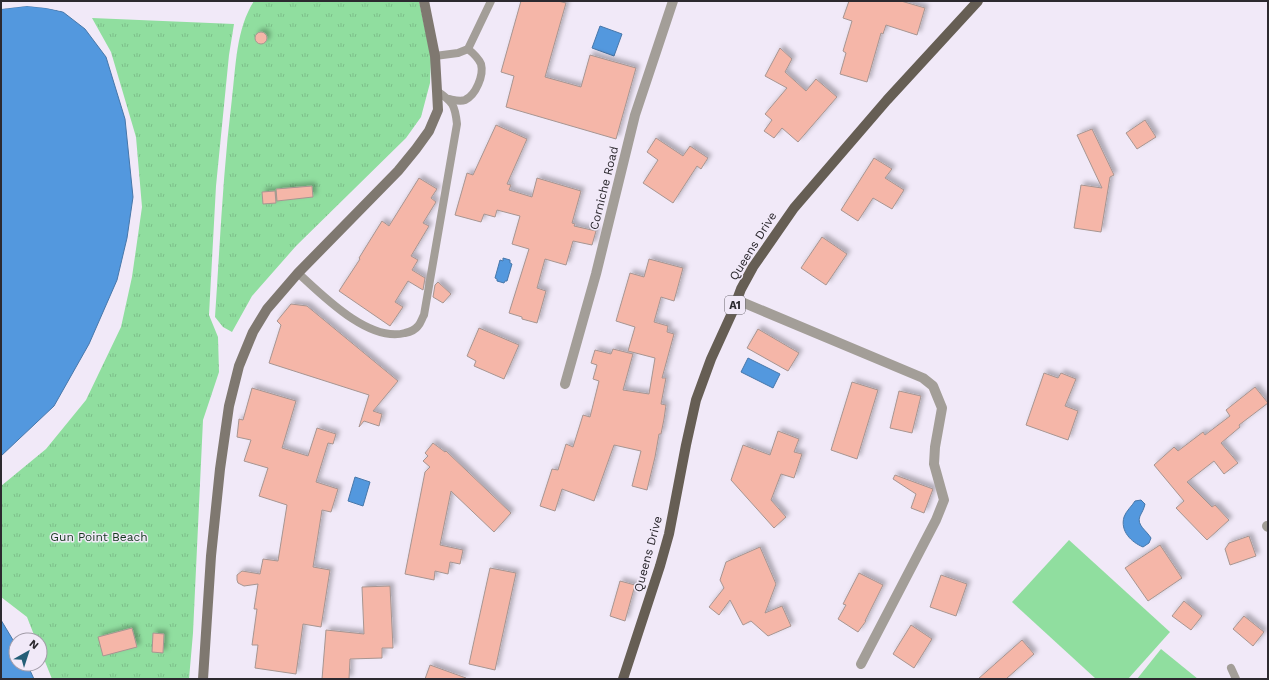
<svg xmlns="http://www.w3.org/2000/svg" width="1269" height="680" viewBox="0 0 1269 680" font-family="'Work Sans',sans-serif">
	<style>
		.park { fill: url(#park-tufts) }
		.garden { fill: #90de9f }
		.water { fill: #5398de; stroke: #4777aa }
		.pier { fill: #f1e9f8 }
		.building { fill: #f5b6a8; stroke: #a79591; filter: url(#shadow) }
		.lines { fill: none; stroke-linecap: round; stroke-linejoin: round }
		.service { stroke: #a39e98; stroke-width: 8 }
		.minor { stroke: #a39e98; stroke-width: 10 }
		.secondary { stroke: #7f7870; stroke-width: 10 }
		.primary { stroke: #665e54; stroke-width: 10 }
		.labels { text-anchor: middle; stroke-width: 3; stroke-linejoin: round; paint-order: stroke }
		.shield { fill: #f1e9f8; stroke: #67636b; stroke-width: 1 }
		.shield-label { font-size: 11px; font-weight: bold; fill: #2c292f }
		.street-label { font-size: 12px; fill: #2c292f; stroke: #f1e9f8 }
		.park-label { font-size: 12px; fill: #15381e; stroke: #f1e9f8 }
	</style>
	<defs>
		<pattern id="park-tufts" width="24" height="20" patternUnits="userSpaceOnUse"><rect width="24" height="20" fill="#90de9f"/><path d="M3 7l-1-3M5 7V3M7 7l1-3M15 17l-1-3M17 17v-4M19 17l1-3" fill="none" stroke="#7cbe89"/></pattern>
		<filter id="shadow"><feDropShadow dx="3.5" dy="-3.5" stdDeviation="2" flood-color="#0004"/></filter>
	</defs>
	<rect width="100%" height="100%" fill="#f1e9f8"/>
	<g class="park">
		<path d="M254,1H419L431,57L430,83L421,117L406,138L296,246L252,296L232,332L223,327L215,317C220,244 223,171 232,98C236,66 236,29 254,1Z"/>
		<path d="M92,18L234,24L229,55L216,186L209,315L218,337L219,372L203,420L193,633L189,679H52L40,649V640H36L27,617L1,597V486L46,449L86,400L121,327L132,277L142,207L136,137L111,52Z"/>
	</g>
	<g class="garden">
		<path d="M1069,540L1170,632L1128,679H1096L1012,602Z"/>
		<path d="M1161,649L1198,679H1137Z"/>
	</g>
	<g class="water">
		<path d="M27,6L46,8L63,12L85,29L106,57L125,119L133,197L127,238L117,280L89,344L54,406L1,456V9Z"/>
		<path d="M600,26L622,34L614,56L592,48Z"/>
		<path d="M503,258L510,260V263L512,264L507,281H505L504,283L497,281V279L495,278L500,260L503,261Z"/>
		<path d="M748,358L780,374L773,388L741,372Z"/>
		<path d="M355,477L370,482L363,506L348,501Z"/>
		<path d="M1141,500L1145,504C1144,509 1142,512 1140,516C1136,525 1147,531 1151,538L1149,543L1143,547C1131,542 1120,531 1124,517C1126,511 1132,506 1135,501Z"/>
		<path d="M1,620L16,645V664H27L34,679H1Z"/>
	</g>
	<path class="pier" d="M27,4L46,6L66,12L46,8L27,6L1,9V7L10,5Z"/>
	<g class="building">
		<path d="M521,1H558L566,3L545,77L581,87L590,55L636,68L616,139L506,107L514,76L501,72Z"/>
		<path d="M849,1H901L925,8L917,35L886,25L883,34L881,33L867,82L840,74L846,53L843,51L852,21L843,18Z"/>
		<circle cx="261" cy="38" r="6"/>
		<path d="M780,48L792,59L785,72L806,91L816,79L837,97L798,142L782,128L774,138L764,131L772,120L765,114L787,88L765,76Z"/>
		<path d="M1145,120L1156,137L1137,149L1126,133Z"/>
		<path d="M496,125L527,139L507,184L511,185L509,190L532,197L537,178L581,191L572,223L575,224L574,226L596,231L592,245L573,241L566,265L545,259L537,288L546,291L537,323L522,319V317L509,313L529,249L512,244L520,216L497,210L495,217L484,214L481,222L455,215L467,173L473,175Z"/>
		<path d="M1092,129L1114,175L1110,177L1101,232L1074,228L1081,185L1102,188L1077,135Z"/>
		<path d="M656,138L683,156L690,146L708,158L701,169L697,166L673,203L643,183L658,160L647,152Z"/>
		<path d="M874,158L892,169L885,178L904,190L892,209L873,198L858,221L841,210Z"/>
		<path d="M419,178L437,189L431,198L436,202L423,223L429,226L411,256L418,260L412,270L425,278L423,290L408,281L395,302L403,307L390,326L339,291L360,259L359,258L382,221L389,226Z"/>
		<path d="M312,186L313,197L277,201L276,189Z"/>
		<path d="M275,191L276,203L263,204L262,192Z"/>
		<path d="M822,237L847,254L826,285L801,268Z"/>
		<path d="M649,259L683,268L674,301L661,297L654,322L668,326L667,332L674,334L662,378H666L661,404L666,405L664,419L661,434H659L655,457L647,490L632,486L641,451L614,445L594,501L562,489L555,511L540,506L552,469L558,470L566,444L573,447L583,415L590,417L599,381L593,379L597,365L591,363L595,350L611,354L613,349L633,354L623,390L649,394L655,358L628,351L635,327L616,321L630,273L644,277Z"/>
		<path d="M438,282L451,294L443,303L433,297L435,285Z"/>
		<path d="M291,304L307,306L398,381L373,411L382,414L379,426L364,421L359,427L369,395L269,363L281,325L277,321Z"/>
		<path d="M479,328L519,345L504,379L474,366L476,361L467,356Z"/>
		<path d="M758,329L799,353L788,371L747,348Z"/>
		<path d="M1044,373L1058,378L1061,373L1076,379L1065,406L1078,411L1068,440L1026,425Z"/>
		<path d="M852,382L878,390L857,459L831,450Z"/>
		<path d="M1255,387L1268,403L1239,425L1240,427L1221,443L1238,463L1224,474L1214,461L1187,482L1212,507L1215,505L1229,520L1207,540L1176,508L1184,501L1154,465L1174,447L1178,451L1203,432L1205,435L1230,416L1226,410Z"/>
		<path d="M252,388L296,401L282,448L308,456L317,428L336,434L333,444L328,443L316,482L338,489L331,512L322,510L313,567L330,570L321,627L303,624L296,674L255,668L258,645H252L257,609H254L258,584L244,586L238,583L237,580V575L242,571L260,574L263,559L278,561L287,505L259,496L268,468L244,461L251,440L237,437L239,419L243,420Z"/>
		<path d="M899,391L921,396L912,433L890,428Z"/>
		<path d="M778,431L799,439L794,452L802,454L794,478L781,474L771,500L786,517L774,528L731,480L743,445L770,455Z"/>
		<path d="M433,443L445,452L446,451L511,513L494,532L451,491L440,545L463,550L460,564L450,562L448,574L435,571L434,580L405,574L425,472L430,467L423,461L428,456L425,453Z"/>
		<path d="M895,475L933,489L924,513L911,508L916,494L893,479Z"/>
		<path d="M1249,536L1256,556L1230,565L1225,549L1229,543Z"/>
		<path d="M1160,545L1182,578L1148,601L1125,568Z"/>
		<path d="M760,547L776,584L765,613L782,606L791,626L768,636L751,621L743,625L730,600L719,615L709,607L724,588L720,580L726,562Z"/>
		<path d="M490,568L516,573L495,670L469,664Z"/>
		<path d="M859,573L883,585L865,621H866L858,632L838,619L846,605L843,604Z"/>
		<path d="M941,575L967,584L956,616L930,607Z"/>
		<path d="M620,581L635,585L625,621L610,616Z"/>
		<path d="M390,586L393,648H382V658L350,659L349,679H322L326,630L364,634L362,587Z"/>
		<path d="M1184,601L1202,616L1191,630L1172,616Z"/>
		<path d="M1244,616L1264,632L1253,646L1233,629Z"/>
		<path d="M911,625L932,639L914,668L893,654Z"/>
		<path d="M132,628L137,647L103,656L98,637Z"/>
		<path d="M153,633L164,634L163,653L152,652Z"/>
		<path d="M1022,640L1034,654L1006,679H978Z"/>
		<path d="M430,665L466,678L465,679H425Z"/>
	</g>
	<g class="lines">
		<g class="service">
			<path d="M435,56L458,53L468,49L491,1"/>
			<path d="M449,99C454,100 460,102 465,100C476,95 484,75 481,64C478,57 473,53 468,49"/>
			<path d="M298,273C322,295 369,343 405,333C410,332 415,330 418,326C421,323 422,318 424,315L457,124C455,105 453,102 437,91"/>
			<path d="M1231,668L1236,679"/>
		</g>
		<g class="minor">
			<path d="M737,300L923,378L933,386L942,408L935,447L934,464L944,500L936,520L861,664"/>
			<path d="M565,384L596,274L635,115L673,1"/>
			<path d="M1267,526L1268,527"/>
		</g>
		<path class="secondary" d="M203,679L211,556L220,469L229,406L239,366L253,332L267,309L298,273L398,171L416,149L429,131L438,110L437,91L435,56L424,1"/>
		<path class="primary" d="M623,679L660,566L669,534L686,445L696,400L711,359L732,313L741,289L753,267L794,208L887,100L978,1"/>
	</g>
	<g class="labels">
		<rect class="shield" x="725" y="296" width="20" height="18" rx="3"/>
		<g class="shield-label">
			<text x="735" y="309">A1</text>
		</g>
		<g class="street-label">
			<text transform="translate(604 188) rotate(-76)" y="4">Corniche Road</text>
			<text transform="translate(753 246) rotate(-58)" y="4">Queens Drive</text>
			<text transform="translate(648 554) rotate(-75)" y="4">Queens Drive</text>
		</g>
		<g class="park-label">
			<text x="99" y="541">Gun Point Beach</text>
		</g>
	</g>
	<rect width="1269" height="680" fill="none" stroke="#2c292f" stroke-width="4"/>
	<g transform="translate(28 652) rotate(39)"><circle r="19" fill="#f1e9f8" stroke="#a29ca8"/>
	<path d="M0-3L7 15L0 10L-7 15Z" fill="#245e77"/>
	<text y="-6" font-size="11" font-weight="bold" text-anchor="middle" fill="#2c292f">N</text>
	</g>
</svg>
